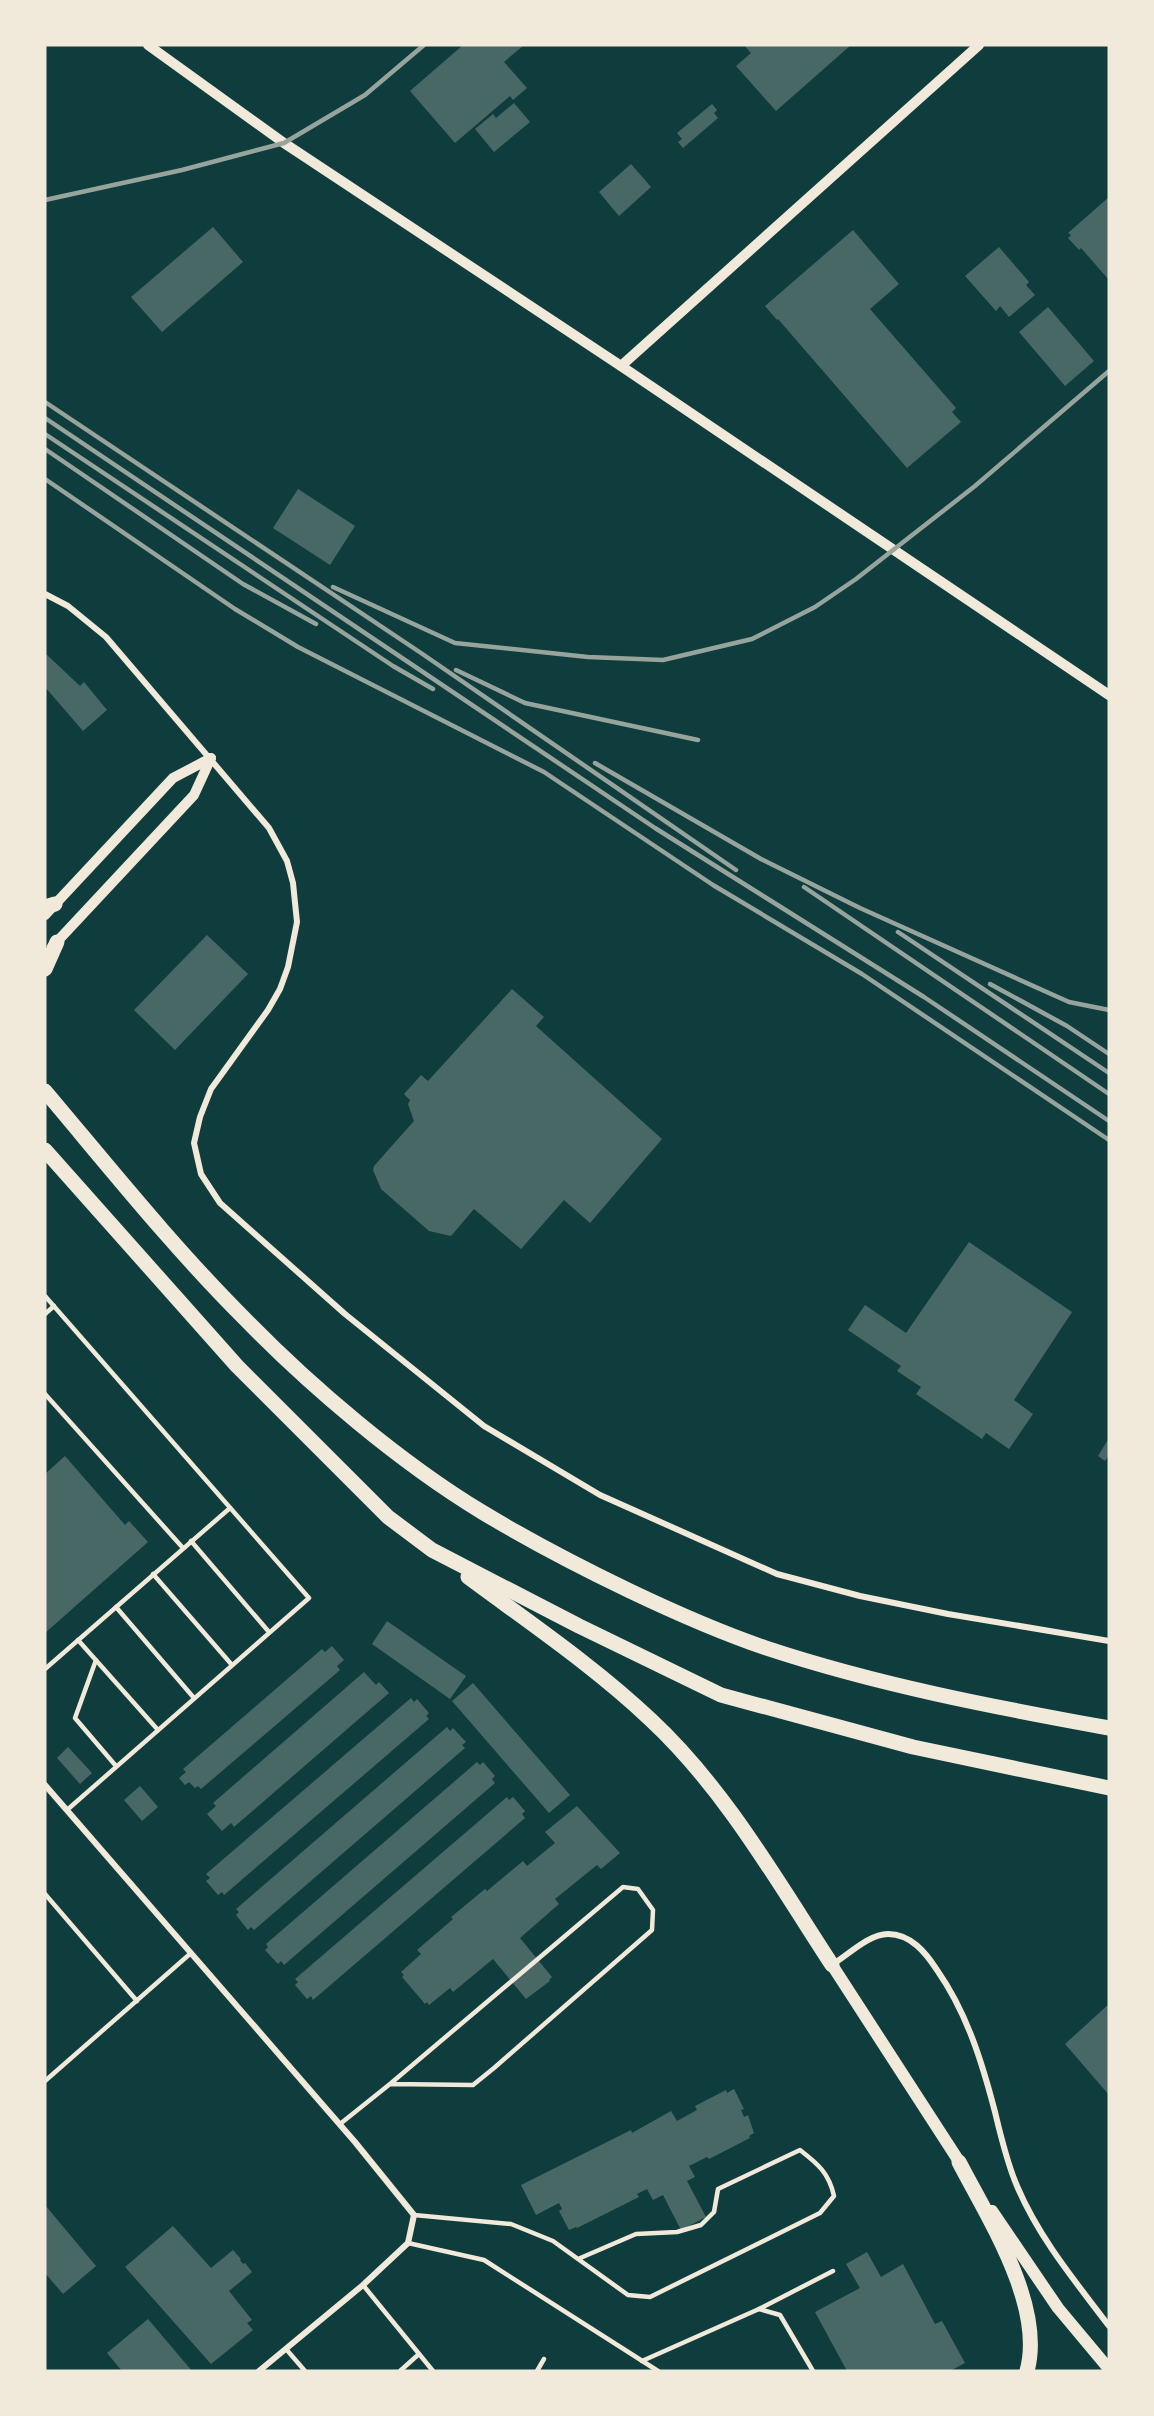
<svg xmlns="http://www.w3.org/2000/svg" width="1154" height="2416" viewBox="0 0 1154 2416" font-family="'Roboto Serif',serif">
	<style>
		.building { fill: #486865 }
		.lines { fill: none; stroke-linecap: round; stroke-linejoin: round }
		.service { stroke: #f1e9da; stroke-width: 4.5 }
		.minor { stroke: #f1e9da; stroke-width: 6 }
		.tertiary { stroke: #f1e9da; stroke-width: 10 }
		.secondary { stroke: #f1e9da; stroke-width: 12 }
		.trunk { stroke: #f1e9da; stroke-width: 15 }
		.rail { stroke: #97a49c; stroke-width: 4.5 }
	</style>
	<rect width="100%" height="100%" fill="#0f3d3e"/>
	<g class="building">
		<path d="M463,45H524L504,62L527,88L513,100L510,96L455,143L410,91Z"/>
		<path d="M744,45H851L776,111L736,66L751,53Z"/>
		<path d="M514,103L530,122L494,152L475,129L493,114L496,118Z"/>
		<path d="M712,104L717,110L714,113L718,118L683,148L678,142L682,139L677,133Z"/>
		<path d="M631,164L651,187L619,216L599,192Z"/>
		<path d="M1109,197V280L1081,248L1079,250L1068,238L1071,235L1068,233Z"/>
		<path d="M213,227L243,262L162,332L131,297Z"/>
		<path d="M853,230L899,284L870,309L956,408L952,412L961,422L907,468L778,319L777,320L765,306Z"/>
		<path d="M999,247L1029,282L1026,285L1035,295L1009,317L1000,306L996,311L965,276Z"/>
		<path d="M1048,307L1094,361L1065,386L1019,332Z"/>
		<path d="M298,489L355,526L330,565L273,528Z"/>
		<path d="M45,653L80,686L84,682L107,710L83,731L45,687Z"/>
		<path d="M207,935L248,974L175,1050L134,1010Z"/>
		<path d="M512,989L544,1017L536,1026L662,1139L590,1223L564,1200L521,1249L474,1209L451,1236L429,1231L381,1189L373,1170L374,1166L414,1121L408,1104L410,1100L404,1094L421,1075L428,1081Z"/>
		<path d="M969,1242L1072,1312L1014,1400L1033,1414L1009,1449L986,1433L982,1439L916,1394L921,1387L897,1371L901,1366L848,1330L865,1305L906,1333Z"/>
		<path d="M1109,1438V1455L1105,1461L1098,1456Z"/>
		<path d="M65,1456L125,1525L129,1521L148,1542L45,1633V1474Z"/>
		<path d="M387,1621L466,1676L450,1699L372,1644Z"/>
		<path d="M332,1646L344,1660L337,1666L340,1670L201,1789L198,1786L195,1788L189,1782L185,1785L179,1778L186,1772L183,1769L322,1649L325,1652Z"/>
		<path d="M364,1672L376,1685L379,1682L389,1693L234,1827L231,1823L222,1831L207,1814L216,1806L213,1803Z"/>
		<path d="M473,1683L570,1795L549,1813L452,1701Z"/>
		<path d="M411,1698L414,1702L417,1699L429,1713L426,1716L429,1719L224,1895L222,1892L218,1895L206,1881L210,1878L206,1874Z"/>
		<path d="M447,1727L450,1731L453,1728L466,1742L462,1745L465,1748L254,1930L251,1927L248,1930L236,1915L239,1912L236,1909Z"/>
		<path d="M68,1747L92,1773L80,1784L57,1758Z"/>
		<path d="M477,1762L480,1765L483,1762L495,1776L492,1779L495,1783L284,1965L281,1961L278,1964L265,1950L268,1947L266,1944Z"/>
		<path d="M140,1786L158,1807L142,1821L124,1800Z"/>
		<path d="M507,1797L509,1800L513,1797L525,1811L522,1814L525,1818L313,2000L311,1996L307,1999L295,1985L298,1982L295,1979Z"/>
		<path d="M577,1806L620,1853L601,1869L597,1865L555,1899L559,1904L520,1938L552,1977L549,1980L550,1981L526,1999L493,1959L453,1992L450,1988L429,2005L427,2002L425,2004L402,1977L404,1975L401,1972L421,1954L417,1950L453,1919L451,1917L485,1889L487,1891L523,1861L527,1866L555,1843L545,1832Z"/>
		<path d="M1109,2004V2095L1065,2044Z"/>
		<path d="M734,2089L744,2109L741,2110L744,2117L748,2115L754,2133L749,2136L750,2138L709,2159L707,2157L689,2166L695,2177L687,2181L706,2217L681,2230L663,2195L653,2200L647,2189L637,2194L639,2197L577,2228L576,2227L569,2230L559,2211L562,2209L559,2203L536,2215L521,2185L631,2130L632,2133L671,2111L677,2121L697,2110L695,2106L726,2090L727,2093Z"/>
		<path d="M45,2205L96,2266L63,2294L45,2273Z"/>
		<path d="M173,2226L211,2268L233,2250L241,2259L240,2260L243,2264L245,2263L252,2272L229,2291L252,2320L247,2323L253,2330L211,2364L125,2267Z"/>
		<path d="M867,2252L881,2277L903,2264L935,2324L942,2321L965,2363L950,2371H847L815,2312L860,2288L846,2264Z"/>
		<path d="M148,2319L192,2371H122L107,2353Z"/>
	</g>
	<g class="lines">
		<g class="service">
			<path d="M45,1296L309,1598L67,1810"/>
			<path d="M45,1314L54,1306"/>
			<path d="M45,1394L183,1548"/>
			<path d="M191,1541L269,1632"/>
			<path d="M153,1574L232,1665"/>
			<path d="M116,1607L194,1698"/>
			<path d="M78,1640L158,1730"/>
			<path d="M96,1660L75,1718L116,1766"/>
			<path d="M45,1669L230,1508"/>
			<path d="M45,1894L137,2001"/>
			<path d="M45,2081L191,1953"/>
			<path d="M340,2124L390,2084L473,2085L494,2068L652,1930L653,1910L638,1889L623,1887L390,2084"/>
			<path d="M414,2215L511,2224L553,2241L628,2295L650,2297L820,2213L834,2196C829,2173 818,2164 800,2150L718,2189L714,2212L701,2225L677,2232L636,2234L578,2259"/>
			<path d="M408,2243L484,2260L658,2371"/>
			<path d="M363,2285L433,2371"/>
			<path d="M759,2309L833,2271"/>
			<path d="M286,2349L305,2371"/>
			<path d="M642,2361L759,2309L780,2315L813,2371"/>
			<path d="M400,2371L419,2354"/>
			<path d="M537,2371L544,2359"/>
		</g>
		<g class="minor">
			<path d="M45,594L68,606L106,637L269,828L287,861L293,883L297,922L288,967L280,989L268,1010L211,1089L200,1117L194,1143L201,1174L220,1203L345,1314L484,1426L600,1495L777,1574L860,1596L948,1614L1109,1641"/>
			<path d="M45,1785L355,2142L414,2215L408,2243L363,2285L259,2371"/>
			<path d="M833,1964C848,1955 869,1934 888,1934C911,1934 926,1953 937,1970C967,2013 982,2062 995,2112C1001,2137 1007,2163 1017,2186C1039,2238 1075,2281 1109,2326"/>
		</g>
		<g class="tertiary">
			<path d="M148,45L284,143L621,366L1109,695"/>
			<path d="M621,366L979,45"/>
			<path d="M45,915L173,778L211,758"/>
			<path d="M52,947L194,795L211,758"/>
		</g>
		<g class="secondary">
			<path d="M832,1965L964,2169"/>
			<path d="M992,2211L1058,2308L1109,2369"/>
		</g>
		<g class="trunk">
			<path d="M45,907L55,904"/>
			<path d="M45,969L57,942"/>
			<path d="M45,1091C110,1168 173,1247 244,1318C311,1387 401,1463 482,1512C530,1541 580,1567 630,1591C674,1612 719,1632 766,1648C878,1685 993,1707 1109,1728"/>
			<path d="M45,1150L237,1366L388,1517L432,1550L579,1626L721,1695L913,1747L1109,1788"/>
			<path d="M468,1577C530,1623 595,1667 651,1720C725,1789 777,1881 832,1965"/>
			<path d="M959,2162C988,2218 1045,2306 1027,2371"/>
		</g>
		<g class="rail">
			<path d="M45,200L182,170L284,143L365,95L424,45"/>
			<path d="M45,402L421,653L736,870"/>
			<path d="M45,418L655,828L924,997L1109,1121"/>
			<path d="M45,434L393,666L433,689"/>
			<path d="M45,449L243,584L316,624"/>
			<path d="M45,479L235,609L298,647L544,772L713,885L862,974L1109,1140"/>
			<path d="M333,587L455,643L588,657L663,660L752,639L815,607L856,579L975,486L1109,371"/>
			<path d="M456,670L525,703L698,740"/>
			<path d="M595,763L761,859L860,908L1069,1002L1109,1010"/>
			<path d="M804,887L1109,1094"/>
			<path d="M898,932L1109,1073"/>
			<path d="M990,984L1067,1026L1109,1054"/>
		</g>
	</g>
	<rect width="1154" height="2416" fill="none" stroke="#f1e9da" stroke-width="93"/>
</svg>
